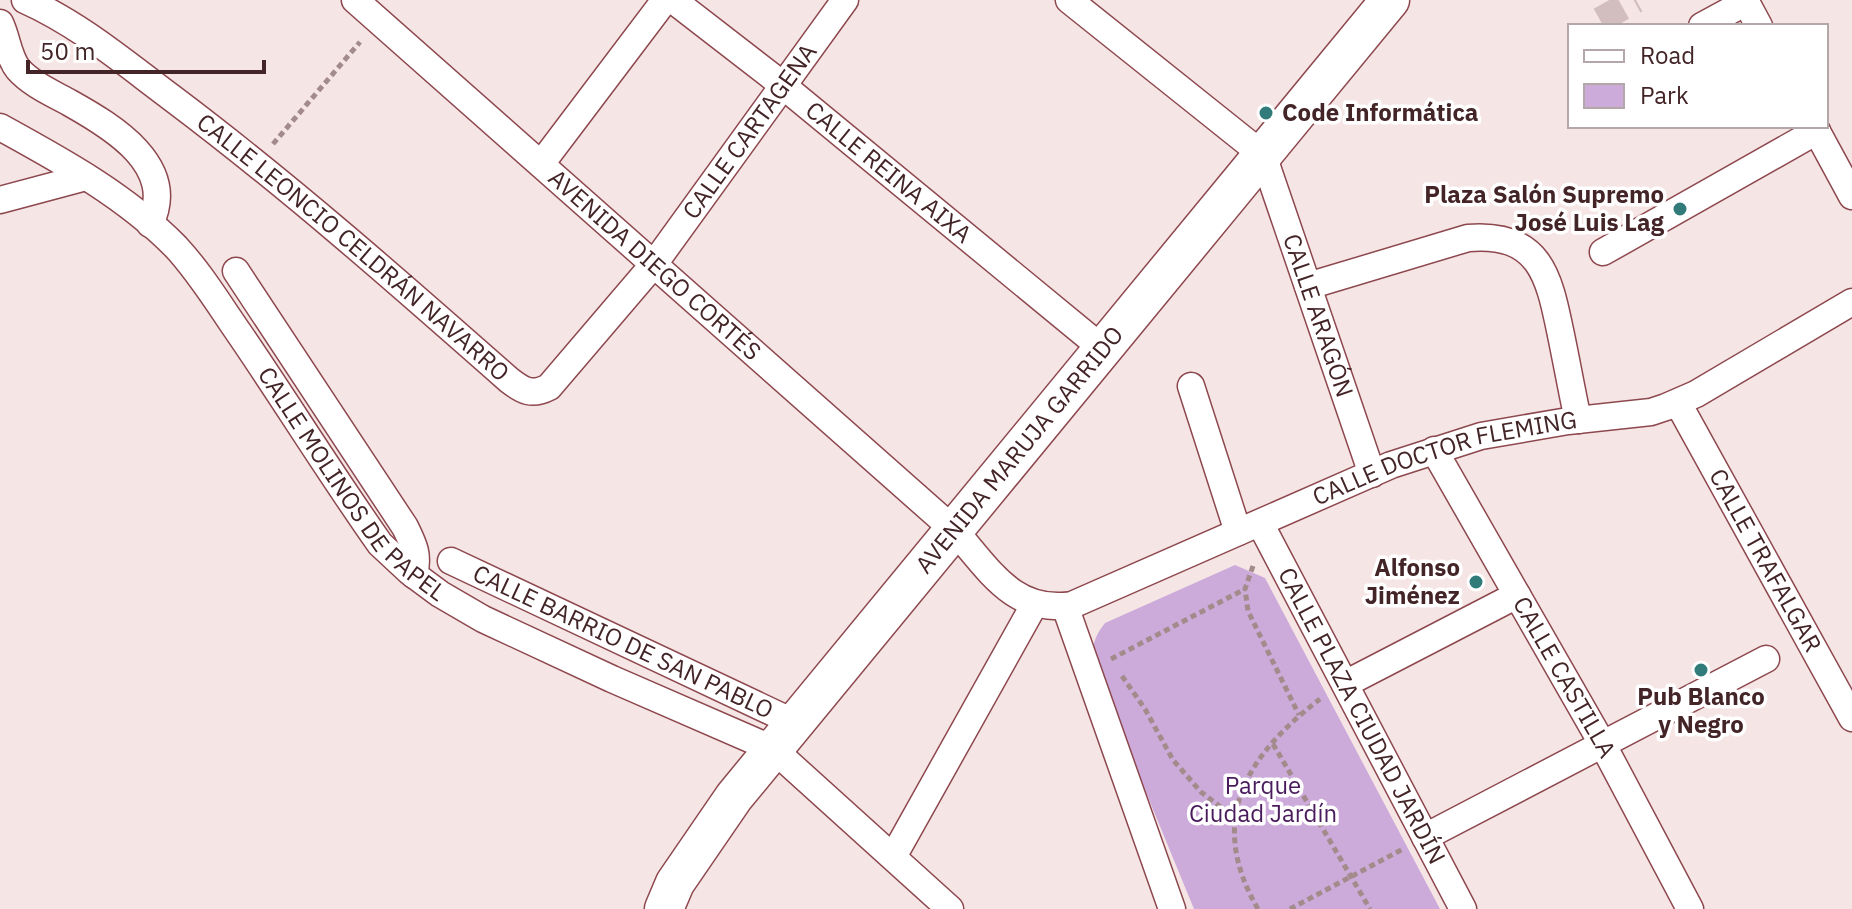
<svg xmlns="http://www.w3.org/2000/svg" width="1852" height="909" viewBox="0 0 1852 909" font-family="'IBM Plex Sans',sans-serif">
	<style>
		.green { fill: #ccabdb }
		.lines { fill: none; stroke-linecap: round; stroke-linejoin: round }
		.street-tunnel { stroke: #d2bebf; stroke-width: 26; stroke-dasharray: 26 13; stroke-linecap: butt }
		.street-casing { stroke: #8d484e; stroke-width: 29 }
		.secondary-casing { stroke: #8d484e; stroke-width: 41 }
		.path { stroke: #a38b8c; stroke-width: 5; stroke-dasharray: 6 4; stroke-linecap: butt }
		.street { stroke: #fff; stroke-width: 26 }
		.secondary { stroke: #fff; stroke-width: 38 }
		.poi-dot { fill: #327b7b; stroke: #fff; stroke-width: 3 }
		.labels { text-anchor: middle; stroke-width: 7; stroke-linejoin: round; paint-order: stroke }
		.poi-label { font-size: 24px; font-weight: bold; fill: #432427; stroke: #fff; text-anchor: end }
		.street-label { font-size: 24px; fill: #432427; stroke: #fff }
		.park-label { font-size: 24px; fill: #491b5c; stroke: #fff }
	</style>
	<rect width="100%" height="100%" fill="#f6e5e5"/>
	<path class="green" d="M1235,565L1265,578L1440,909H1194L1101,683C1093,656 1087,646 1105,623Z"/>
	<g class="lines">
		<path class="street-tunnel" d="M1600,20L1636,0"/>
		<g class="street-casing">
			<g id="street">
				<path id="s1" d="M25,0C79,24 125,63 172,98C289,186 399,283 509,380C523,391 532,396 549,387L654,264L845,0"/>
				<path id="s2" d="M355,0L954,530C989,569 1013,614 1072,605L1391,465L1481,436L1568,421L1651,412L1666,407L1696,394L1852,302"/>
				<path id="s3" d="M673,0L770,75L1103,349"/>
				<path id="s4" d="M1069,0L1263,155L1372,474"/>
				<path d="M1745,0L1759,26"/>
				<path d="M0,23C7,37 8,56 18,69C31,84 54,94 70,103C113,127 178,166 150,224"/>
				<path d="M1702,26L1746,2"/>
				<path d="M1814,126L1852,196"/>
				<path id="s5" d="M0,127C62,161 126,196 176,247C201,274 220,306 241,336C288,405 332,476 380,544L409,571L440,594L483,619L612,679L773,749L950,909"/>
				<path d="M541,164L665,0"/>
				<path d="M0,200L86,177"/>
				<path d="M1603,252L1817,131"/>
				<path d="M236,271L405,527C414,545 419,555 414,575"/>
				<path d="M1308,286L1468,238C1541,232 1549,277 1561,335C1567,364 1572,392 1578,420"/>
				<path d="M1191,386L1238,532"/>
				<path id="s6" d="M1678,403L1852,718"/>
				<path id="s7" d="M1434,450L1603,745L1690,909"/>
				<path id="s8" d="M1260,523L1463,909"/>
				<path id="s9" d="M451,561L795,723"/>
				<path d="M1065,606L1172,909"/>
				<path d="M1345,684L1517,595"/>
				<path d="M1425,837L1766,659"/>
				<path d="M893,857L1034,605"/>
			</g>
		</g>
		<g class="secondary-casing">
			<g id="secondary">
				<path id="s10" d="M664,909L675,883L734,797L1390,0"/>
			</g>
		</g>
		<g class="path">
			<path d="M273,144L360,42"/>
			<path d="M1253,566L1245,589L1248,611L1299,715"/>
			<path d="M1111,659L1245,589"/>
			<path d="M1122,676L1145,709L1173,760L1201,792L1235,818"/>
			<path d="M1273,744L1370,909"/>
			<path d="M1258,909C1206,820 1246,756 1320,699"/>
			<path d="M1290,909L1403,849"/>
		</g>
		<use href="#street" class="street"/>
		<use href="#secondary" class="secondary"/>
	</g>
	<g class="poi-dot">
		<circle cx="1266" cy="113" r="8"/>
		<circle cx="1680" cy="209" r="8"/>
		<circle cx="1476" cy="582" r="8"/>
		<circle cx="1701" cy="670" r="8"/>
	</g>
	<g class="labels">
		<g class="poi-label">
			<text x="1282" y="121" text-anchor="start">Code Informática</text>
			<text x="1664" y="203">Plaza Salón Supremo<tspan x="1664" dy="28">José Luis Lag</tspan></text>
			<text x="1460" y="576">Alfonso<tspan x="1460" dy="28">Jiménez</tspan></text>
			<text x="1701" y="705" text-anchor="middle">Pub Blanco<tspan x="1701" dy="28">y Negro</tspan></text>
		</g>
		<g class="street-label">
			<text dy="8" stroke="none"><textPath href="#s1" startOffset="986">CALLE CARTAGENA</textPath></text>
			<text dy="8" stroke="none"><textPath href="#s3" startOffset="276">CALLE REINA AIXA</textPath></text>
			<text dy="8" stroke="none"><textPath href="#s1" startOffset="412">CALLE LEONCIO CELDRÁN NAVARRO</textPath></text>
			<text dy="8" stroke="none"><textPath href="#s2" startOffset="400">AVENIDA DIEGO CORTÉS</textPath></text>
			<text dy="8" stroke="none"><textPath href="#s4" startOffset="418">CALLE ARAGÓN</textPath></text>
			<text dy="8" stroke="none"><textPath href="#s10" startOffset="582">AVENIDA MARUJA GARRIDO</textPath></text>
			<text dy="8" stroke="none"><textPath href="#s2" startOffset="1350">CALLE DOCTOR FLEMING</textPath></text>
			<text dy="8" stroke="none"><textPath href="#s5" startOffset="510">CALLE MOLINOS DE PAPEL</textPath></text>
			<text dy="8" stroke="none"><textPath href="#s6" startOffset="180">CALLE TRAFALGAR</textPath></text>
			<text dy="8" stroke="none"><textPath href="#s9" startOffset="190">CALLE BARRIO DE SAN PABLO</textPath></text>
			<text dy="8" stroke="none"><textPath href="#s7" startOffset="262">CALLE CASTILLA</textPath></text>
			<text dy="8" stroke="none"><textPath href="#s8" startOffset="218">CALLE PLAZA CIUDAD JARDÍN</textPath></text>
		</g>
		<g class="park-label">
			<text x="1263" y="794">Parque<tspan x="1263" dy="28">Ciudad Jardín</tspan></text>
		</g>
	</g>
	<rect x="1568" y="24" width="260" height="104" fill="#ffffff" stroke="#b4a7a9" stroke-width="2"/>
	<rect x="1584" y="50" width="40" height="12" fill="#ffffff" stroke="#b4a7a9" stroke-width="2"/>
	<text x="1640" y="64" font-size="24" fill="#432427">Road</text>
	<rect x="1584" y="84" width="40" height="24" fill="#ccabdb" stroke="#b4a7a9" stroke-width="2"/>
	<text x="1640" y="104" font-size="24" fill="#432427">Park</text>
	<path d="M28 60v12h236v-12" fill="none" stroke="#432427" stroke-width="4"/>
	<text x="40" y="60" font-size="24" fill="#432427" stroke="#ffffff" stroke-width="6" paint-order="stroke">50 m</text>
</svg>
